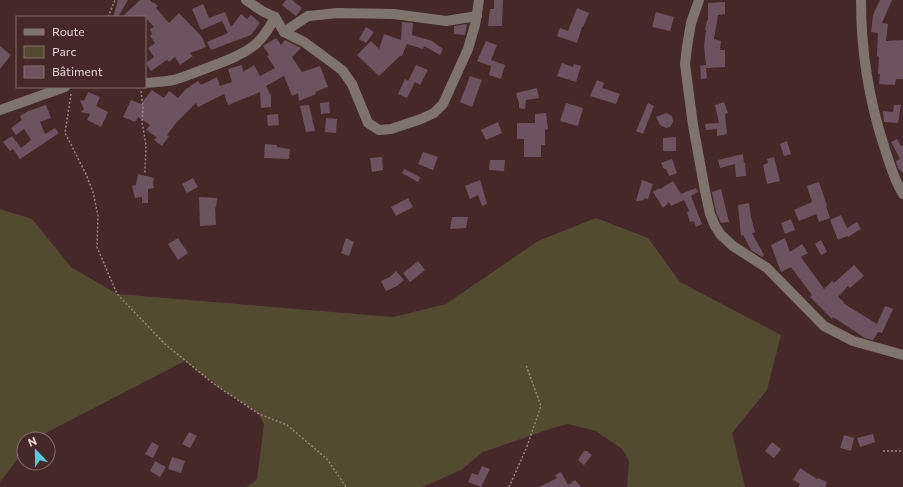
<svg xmlns="http://www.w3.org/2000/svg" width="903" height="487" viewBox="0 0 903 487" font-family="Commissioner,sans-serif">
	<style>
		.green { fill: #544931 }
		.building { fill: #6d5260 }
		.lines { fill: none; stroke-linecap: round; stroke-linejoin: round }
		.path { stroke: #9c8685; stroke-width: 1.5; stroke-dasharray: 2 2; stroke-linecap: butt }
		.minor { stroke: #7f736c; stroke-width: 10 }
	</style>
	<rect width="100%" height="100%" fill="#452929"/>
	<path class="green" d="M0,209L32,219L71,267L117,294L393,317L446,304L538,241L596,218L648,238L680,282L781,335L767,390L732,433L745,487H627L629,461L622,449L596,431L568,424L553,428L483,452L461,470L423,487H247L257,479L264,425L259,414L214,384L185,361L34,439H24V451L0,482Z"/>
	<g class="building">
		<path d="M118,0H128L118,17H113Z"/>
		<path d="M140,0H150L153,3V2L158,6L156,8L169,23L179,13L202,37L206,47L190,53L193,56L180,65L175,57L169,62L167,60L151,71L146,63L154,57L148,48L155,43L150,36L152,34L150,29L154,27L145,17H122Z"/>
		<path d="M286,0H292L302,8L296,16L282,5Z"/>
		<path d="M494,0H503L502,26H488L490,9H494Z"/>
		<path d="M880,0H892L882,23L888,24L886,41L903,40V79H896L895,85L879,84L880,74H878L879,57L877,56L878,33L871,32L873,15Z"/>
		<path d="M725,2V14L718,15L714,39L721,41L720,50H725V67L706,68L707,78L701,79L700,66L706,65L704,46L706,30H705L707,20H708V3Z"/>
		<path d="M203,4L209,18L225,12L231,27L241,14L247,19L251,15L260,23L251,35L211,50L207,42L228,33L222,21L201,30L192,9Z"/>
		<path d="M577,8L589,13L583,27H582L577,43L557,36L560,28L568,31Z"/>
		<path d="M656,12L674,17L670,31L652,27Z"/>
		<path d="M402,22L413,23L412,35L432,41L443,49L440,55L424,46L423,49L407,44L402,56H400L379,76L357,55L371,41L379,49L384,34L401,40Z"/>
		<path d="M467,24L465,35L454,34V26Z"/>
		<path d="M366,27L374,32L366,43L359,39Z"/>
		<path d="M276,38L281,45L285,40L301,48L292,57L302,72L320,66L328,87L315,92L316,94L299,101L298,93L292,96L284,76L266,86L271,96V107L261,108L260,92L228,105L224,94L198,107L196,103L176,123L167,135L169,136L162,146L154,140L157,137L146,130L150,125L138,117L135,122L123,117L131,100L141,104L152,90L164,98L169,91L178,98L186,89L198,81L201,85L217,77L220,86L232,82L228,69L242,65L243,72L254,65L260,76L275,68L267,56L269,55L263,46Z"/>
		<path d="M486,41L497,45L491,60L505,65L501,79L489,75L491,66L477,61Z"/>
		<path d="M0,46L11,55L0,69Z"/>
		<path d="M562,63L573,67L574,64L581,66L576,82L557,76Z"/>
		<path d="M416,65L428,70L420,85L415,82L407,98L398,94L405,79L408,81Z"/>
		<path d="M470,76L482,80L472,107L460,102Z"/>
		<path d="M597,80L604,83L602,88L620,94L616,104L590,96Z"/>
		<path d="M537,88L539,98L526,100L525,109L519,108V104L516,93Z"/>
		<path d="M88,92L100,97L96,106L108,112L101,127L87,120L90,114L81,112L84,109L80,100L84,101Z"/>
		<path d="M329,102L330,113L321,114L320,103Z"/>
		<path d="M724,102L728,113L725,114L727,134L717,136V129L706,130L705,124L719,123L715,105Z"/>
		<path d="M566,103L583,108L578,126L560,121Z"/>
		<path d="M648,103L654,106L643,134L636,131Z"/>
		<path d="M46,105L51,118L40,122L45,134L55,128L59,133L20,159L13,149L10,151L3,142L12,136L21,148L31,140L24,129L16,135L11,128L22,120L20,116L28,111Z"/>
		<path d="M309,105L315,131L306,132L300,106Z"/>
		<path d="M894,105H901L898,123L884,122L883,111L893,112Z"/>
		<path d="M546,113L548,129L545,130V145H541V157H524V139H517V123H535V114Z"/>
		<path d="M666,113L672,116L673,122L670,127L666,128L660,125L656,117Z"/>
		<path d="M278,114L279,125L268,126L267,115Z"/>
		<path d="M326,118L337,119L336,133L325,132Z"/>
		<path d="M498,122L502,133L486,140L481,130Z"/>
		<path d="M676,137V151H663V138Z"/>
		<path d="M897,139L901,146L903,145V173L898,168L896,161L900,159L891,142Z"/>
		<path d="M787,141L791,154L784,156L780,144Z"/>
		<path d="M265,144L277,145V147L290,149L289,159L264,158Z"/>
		<path d="M423,152L438,157L433,170L418,164Z"/>
		<path d="M743,154L744,163H745L746,176L736,177L735,164L720,168L718,160Z"/>
		<path d="M382,157L383,170L372,172L370,158Z"/>
		<path d="M774,157L780,181L767,184L763,165L768,163L767,159Z"/>
		<path d="M672,159L677,173L669,176L666,169H664L661,163Z"/>
		<path d="M490,160H505L504,171L489,170Z"/>
		<path d="M404,169L420,177L418,182L402,173Z"/>
		<path d="M138,174L154,178L153,183L154,188L148,189V203H142V197L135,198L132,186L136,185Z"/>
		<path d="M193,178L198,187L187,193L182,184Z"/>
		<path d="M480,180L487,204L482,206L478,195L470,199L465,186Z"/>
		<path d="M642,180L653,184L648,199L644,198V200L636,201Z"/>
		<path d="M673,181L681,194L696,188L698,192L691,196L702,224L696,227L694,221L690,222L687,212L689,211L684,200L671,206L669,202L663,208L653,192L659,188L660,189Z"/>
		<path d="M819,182L827,206H826L830,218L819,222L816,214L799,221L794,210L812,202L807,186Z"/>
		<path d="M721,189L729,222L721,223L716,212L712,192Z"/>
		<path d="M199,197L217,198L216,208L215,207L216,225L200,226Z"/>
		<path d="M408,198L413,207L396,216L391,207Z"/>
		<path d="M749,203L751,217L755,232L752,233L764,255L762,257L751,250L743,235L741,236L738,205Z"/>
		<path d="M841,215L847,228L857,222L861,229L848,237L847,236L838,240L830,220Z"/>
		<path d="M452,217H468L466,228L450,229Z"/>
		<path d="M791,219L795,230L785,234L781,223Z"/>
		<path d="M178,238L188,253L178,260L168,244Z"/>
		<path d="M346,238L354,242L349,256L341,253Z"/>
		<path d="M785,238L790,252L802,244L808,253L801,257L824,289L832,281L834,283L854,265L864,276L850,288L848,286L838,297L844,302L843,303L877,324L885,306L893,309L882,333L878,332L873,340L865,338L833,317L832,319L810,297L812,295L791,267L781,272L771,245Z"/>
		<path d="M821,240L827,252L821,255L815,244Z"/>
		<path d="M418,261L425,270L410,282L403,273Z"/>
		<path d="M396,271L404,280L397,286L386,291L381,281L390,277Z"/>
		<path d="M189,432L197,436L190,448L182,444Z"/>
		<path d="M873,434L875,442L860,447L857,438Z"/>
		<path d="M844,435L854,438L851,451L840,448Z"/>
		<path d="M152,442L159,446L153,458L145,454Z"/>
		<path d="M772,442L781,449L774,458L765,451Z"/>
		<path d="M584,451H587L592,455L584,465L578,460Z"/>
		<path d="M172,457L185,461L181,473L168,469Z"/>
		<path d="M155,461L166,467L160,477L150,471Z"/>
		<path d="M482,466L490,469L481,487L468,482L472,473L478,475Z"/>
		<path d="M800,468L817,479L818,478L827,482L825,487H799L800,484L793,480Z"/>
		<path d="M561,472L568,485L575,480L581,487H539L557,478L555,475Z"/>
	</g>
	<g class="lines">
		<g class="path">
			<path d="M108,17L115,0"/>
			<path d="M141,91L143,108L142,122L146,145L145,173"/>
			<path d="M71,94L65,133L86,174L93,192L98,216L97,247L117,294L165,344L214,384L259,414L287,425L327,459L346,487"/>
			<path d="M883,451H903"/>
			<path d="M509,487L526,449L541,406L526,365"/>
		</g>
		<g class="minor">
			<path d="M246,0L262,11L275,17L284,32L304,42L342,70L352,84L368,123L379,130L391,129L421,119L434,113L443,104L468,49L475,25L479,0"/>
			<path d="M699,0L691,23L687,47L685,64L693,125L705,191L710,214L715,226L721,235L733,246L767,268L824,326L853,341L903,355"/>
			<path d="M861,0C861,51 868,97 884,146C889,162 894,180 903,194"/>
			<path d="M284,32L308,16L338,13L394,14L446,21L477,16"/>
			<path d="M145,83C154,82 164,82 173,80C182,78 190,74 199,71C217,64 243,56 257,43C265,35 270,27 275,17"/>
			<path d="M0,110L65,87"/>
		</g>
	</g>
	<rect x="16" y="16" width="130" height="72" fill="#452929" stroke="#866e6e"/>
	<rect x="24" y="29" width="20" height="6" fill="#7f736c" stroke="#866e6e"/>
	<text x="52" y="36" font-size="12" fill="#e8d6d5">Route</text>
	<rect x="24" y="46" width="20" height="12" fill="#544931" stroke="#866e6e"/>
	<text x="52" y="56" font-size="12" fill="#e8d6d5">Parc</text>
	<rect x="24" y="66" width="20" height="12" fill="#6d5260" stroke="#866e6e"/>
	<text x="52" y="76" font-size="12" fill="#e8d6d5">Bâtiment</text>
	<g transform="translate(36 451) rotate(338)"><circle r="19" fill="#452929" stroke="#866e6e"/>
	<path d="M0-3L7 15L0 10L-7 15Z" fill="#56c9e1"/>
	<text y="-6" font-size="11" font-weight="bold" text-anchor="middle" fill="#e8d6d5">N</text>
	</g>
</svg>
